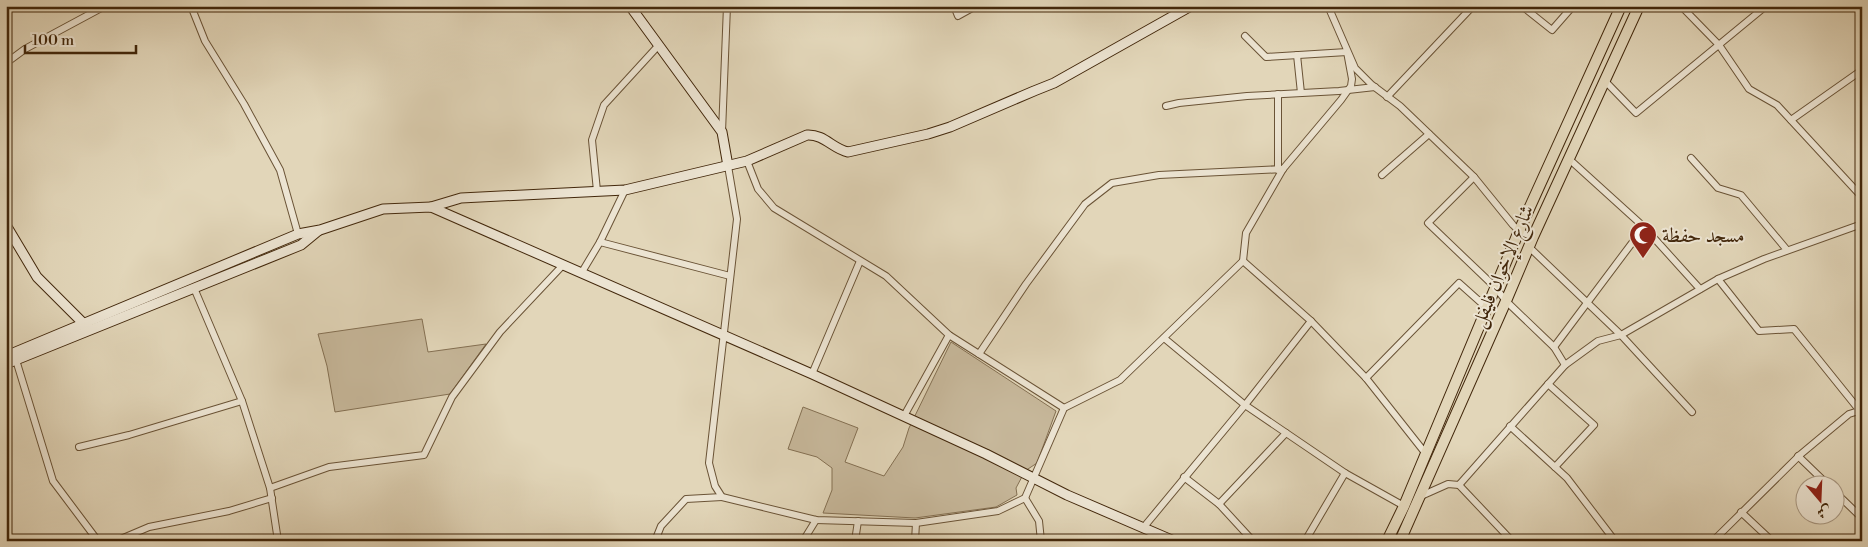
<svg xmlns="http://www.w3.org/2000/svg" width="1868" height="547" viewBox="0 0 1868 547" font-family="'Libre Bodoni',Amiri,serif">
	<style>
		.green { fill: #c7b89b; stroke: #847053 }
		.lines { fill: none; stroke-linecap: round; stroke-linejoin: round }
		.street-casing { stroke: #6a5336; stroke-width: 8 }
		.secondary-casing { stroke: #42270b; stroke-width: 11 }
		.primary-casing { stroke: #42270b; stroke-width: 12 }
		.street { stroke: #ece4d2; stroke-width: 6 }
		.secondary { stroke: #ece4d2; stroke-width: 9 }
		.primary { stroke: #e2d6b9; stroke-width: 10 }
		.labels { text-anchor: middle; stroke-width: 4; stroke-linejoin: round; paint-order: stroke }
		.poi-label { font-size: 20px; fill: #42270b; stroke: #ece4d2; text-anchor: start }
		.street-label { font-size: 20px; fill: #42270b; stroke: #ece4d2 }
	</style>
	<rect width="100%" height="100%" fill="#e2d6b9"/>
	<filter id="stains"><feTurbulence type="fractalNoise" baseFrequency=".004" numOctaves="4"/><feColorMatrix values="0 0 0 0 .2 0 0 0 0 .09 0 0 0 0 .02 0 0 0 .5 -.17"/></filter>
	<radialGradient id="worn" r=".72"><stop offset=".6" stop-color="#630" stop-opacity="0"/><stop offset="1" stop-color="#630" stop-opacity=".3"/></radialGradient>
	<g class="green">
		<path d="M422,319L428,352L486,344L450,394L335,412L327,366L318,334Z"/>
		<path d="M951,342L1056,411L1037,463L1025,471L1016,488L1017,495L996,507L915,518L823,513L832,490V468L817,457L788,449L803,407L858,428L845,462L884,476L903,447L909,428Z"/>
	</g>
	<g class="lines">
		<g class="street-casing">
			<g id="street">
				<path d="M191,6L205,41L244,104L280,170L298,234"/>
				<path d="M954,6L958,16L976,6"/>
				<path d="M1328,6L1355,68L1372,85L1400,106L1474,177L1513,225L1519,231L1533,237"/>
				<path d="M1522,6L1552,30L1573,6"/>
				<path d="M1681,6L1719,45L1749,89L1777,105L1862,197"/>
				<path d="M1245,36L1266,57L1347,52"/>
				<path d="M1297,55L1301,93"/>
				<path d="M6,63L25,49L105,6"/>
				<path d="M1605,81L1636,113L1766,6"/>
				<path d="M1278,94V170"/>
				<path d="M1387,97L1473,6"/>
				<path d="M1166,106L1179,103L1247,96L1339,91L1375,87"/>
				<path d="M1791,120L1862,70"/>
				<path d="M722,132L727,6"/>
				<path d="M1691,158L1718,188L1741,195L1787,250"/>
				<path d="M1569,159L1644,227"/>
				<path d="M747,161L758,189L774,208L886,276L949,335L1064,408"/>
				<path d="M728,166L737,219L709,463L715,486L722,497L816,520L916,523L998,511L1025,498L1064,408L1120,380L1243,261L1246,233L1283,169L1341,100L1351,86L1352,79L1347,52"/>
				<path d="M1382,175L1429,134"/>
				<path d="M1474,177L1428,223L1495,287L1506,301L1554,347L1565,365"/>
				<path d="M597,191L592,140L604,105L658,46"/>
				<path d="M600,242L730,276"/>
				<path d="M1529,247L1621,335L1692,412"/>
				<path d="M1243,261L1311,321L1366,378L1426,454"/>
				<path d="M582,272L600,242L625,190"/>
				<path d="M1718,279L1759,331L1794,329L1860,411"/>
				<path d="M194,288L242,401L270,488L278,541"/>
				<path d="M1164,338L1245,405L1345,473L1404,506"/>
				<path d="M1554,347L1644,227L1700,289"/>
				<path d="M979,354L1026,284L1085,204L1112,183L1159,175L1283,169"/>
				<path d="M16,360L53,481L98,541"/>
				<path d="M812,374L860,261"/>
				<path d="M1366,378L1459,283L1487,308"/>
				<path d="M1548,384L1594,425L1555,467"/>
				<path d="M904,416L949,335"/>
				<path d="M1510,426L1567,478L1615,541"/>
				<path d="M79,447L129,435L242,401"/>
				<path d="M1798,456L1827,484"/>
				<path d="M1184,477L1219,504L1253,541"/>
				<path d="M1459,485L1512,541"/>
				<path d="M270,488L329,467L424,455L452,397L500,332L563,265"/>
				<path d="M1836,493L1862,518"/>
				<path d="M1421,496L1448,484L1459,485L1565,365L1598,341L1621,335L1718,279L1764,259L1862,224"/>
				<path d="M1025,498L1039,521L1041,541"/>
				<path d="M1219,504L1286,433"/>
				<path d="M1741,512L1772,541"/>
				<path d="M1143,528L1245,405L1311,321"/>
				<path d="M116,541L149,527L229,511L272,498"/>
				<path d="M655,541L661,526L686,499L722,497"/>
				<path d="M803,541L816,520"/>
				<path d="M855,541L858,521"/>
				<path d="M915,541L916,523"/>
				<path d="M1305,541L1345,473"/>
				<path d="M1713,541L1801,454L1849,414L1862,410"/>
			</g>
		</g>
		<g class="secondary-casing">
			<g id="secondary">
				<path d="M630,6L722,132L728,166"/>
				<path d="M431,207L461,198L625,190L747,161L807,135C824,134 833,149 848,152L928,134L950,127L1034,91L1054,83L1191,6"/>
				<path d="M6,225L37,277L88,328"/>
				<path d="M6,356L298,234L320,230L383,209L431,207L812,374L986,454L1067,495L1174,541"/>
				<path d="M6,364L301,245L318,231"/>
			</g>
		</g>
		<g class="primary-casing">
			<g id="primary">
				<path d="M1387,541L1404,506L1519,231L1621,6"/>
				<path d="M1400,541L1506,301L1533,237L1639,6"/>
			</g>
		</g>
		<use href="#street" class="street"/>
		<use href="#secondary" class="secondary"/>
		<use href="#primary" class="primary"/>
	</g>
	<defs>
		<g id="mosque-pin" transform="scale(1.4375)"><path d="M0 17L-7.5 6A9.5 9.5 0 1 1 7.5 6Z" fill="#8f2418" stroke="#ece4d2"/><path d="M3.5-4.9A6 6 0 1 0 3.5 4.9A5 5 0 1 1 3.5-4.9Z" fill="#fff"/></g>
	</defs>
	<g fill-rule="evenodd">
		<use href="#mosque-pin" x="1643" y="235"/>
	</g>
	<g class="labels">
		<g class="poi-label">
			<text x="1662" y="242">مسجد حفظة</text>
		</g>
		<g class="street-label">
			<text transform="translate(1502 266) rotate(-67)" y="7">شارع الإخوان فليفل</text>
		</g>
	</g>
	<rect width="1868" height="547" fill="none" stroke="#e2d6b9" stroke-width="25"/>
	<rect x="8" y="8" width="1853" height="532" fill="none" stroke="#42270b" stroke-width="2.5"/>
	<rect x="12" y="12" width="1843" height="522" fill="none" stroke="#42270b"/>
	<g transform="translate(1820 500) rotate(161)"><circle r="24" fill="#ece4d2" stroke="#a89882"/>
	<path d="M0-4L9 19L0 12L-9 19Z" fill="#8f2418"/>
	<text y="-8" font-size="14" font-weight="bold" text-anchor="middle" fill="#42270b">ش</text>
	</g>
	<path d="M25 45v8h111v-8" fill="none" stroke="#42270b" stroke-width="2.5"/>
	<text x="32" y="45" font-size="15" fill="#42270b" stroke="#ece4d2" stroke-width="4" paint-order="stroke">100 m</text>
	<rect width="100%" height="100%" filter="url(#stains)"/>
	<rect width="100%" height="100%" fill="url(#worn)"/>
</svg>
